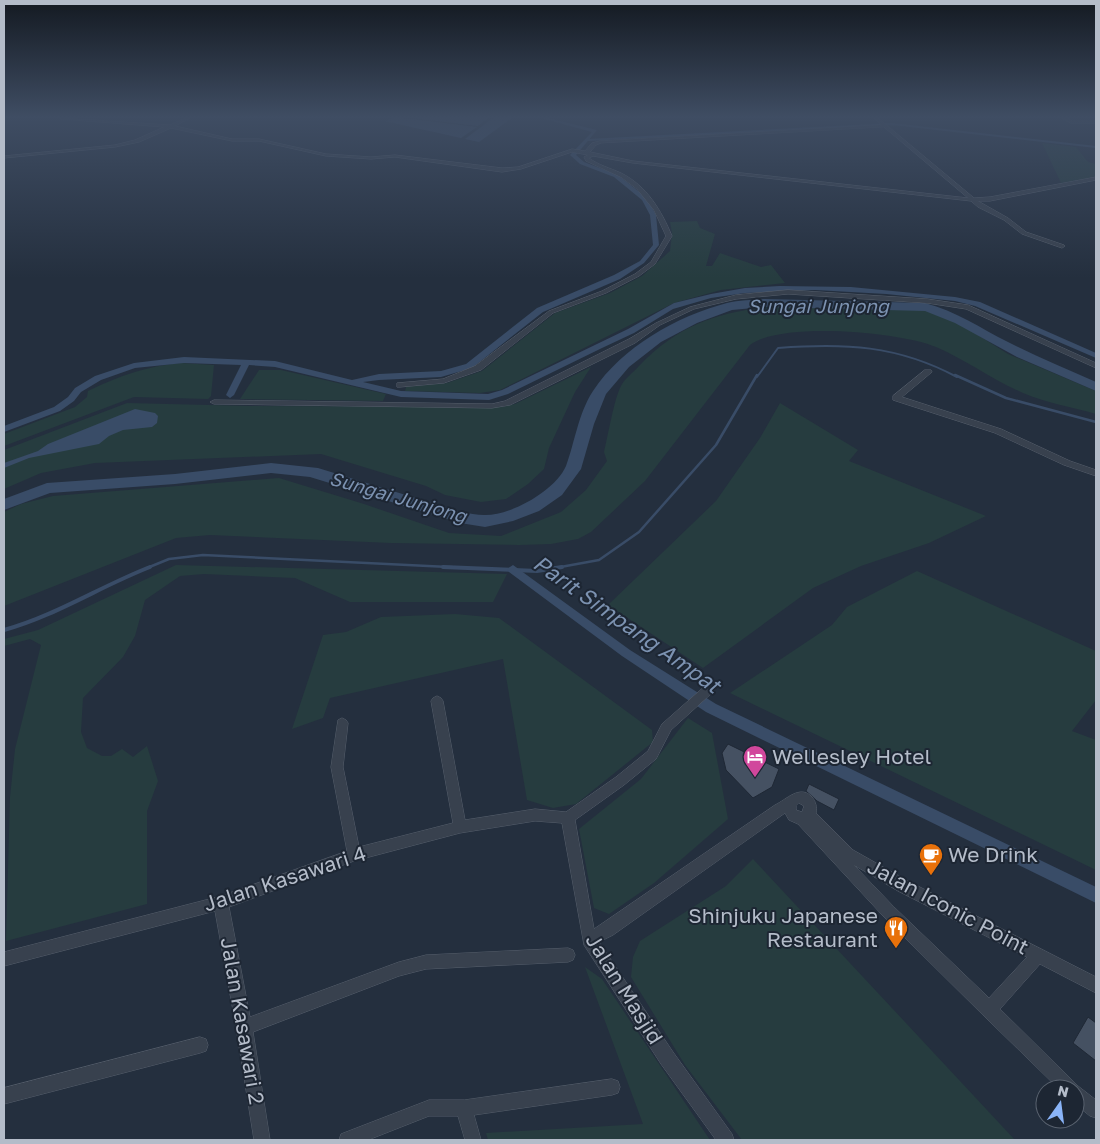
<svg xmlns="http://www.w3.org/2000/svg" width="1100" height="1144" viewBox="0 0 1100 1144" font-family="'Golos Text',sans-serif">
	<style>
		.green { fill: #263c3f }
		.water { fill: #394c67 }
		.lines { fill: none; stroke-linecap: round; stroke-linejoin: round }
		.stream-far2 { stroke: #394c67; stroke-width: 2 }
		.stream-far1 { stroke: #394c67; stroke-width: 2.5 }
		.stream { stroke: #394c67; stroke-width: 4 }
		.canal { fill: #394c67; fill-rule: evenodd }
		.river { fill: #394c67; fill-rule: evenodd }
		.building { fill: #455162; stroke: #1f2835 }
		.minor-casing { stroke: #565f6c; stroke-width: 1 }
		.minor { fill: #38414e; fill-rule: evenodd }
		.labels { text-anchor: middle; stroke-width: 4; stroke-linejoin: round; paint-order: stroke }
		.water-label { font-size: 19px; font-style: italic; fill: #7c92b1; stroke: #1d2633 }
		.near-poi-label { font-size: 21px; fill: #b4bcc9; stroke: #1d2633; text-anchor: start }
		.near-street-label { font-size: 21px; fill: #b4bcc9; stroke: #1d2633 }
		.near-water-label { font-size: 22px; font-style: italic; fill: #7c92b1; stroke: #1d2633 }
	</style>
	<rect width="100%" height="100%" fill="#242f3e"/>
	<g class="green">
		<path d="M1042,143L1076,147L1088,162L1096,164V177L1061,183Z"/>
		<path d="M697,221L700,228L715,234L706,266H712L720,253L761,267L771,265L785,283L721,290L674,303L500,390L480,393L405,391L406,387L447,383L482,371L555,313L610,293L642,276L670,251L672,233L670,222Z"/>
		<path d="M779,306L921,309L951,318L1008,354L1096,391V414C1073,407 1046,403 1023,393C993,380 966,360 936,347C901,332 781,321 750,345L645,481L591,532L578,539L551,544L519,545L391,543L210,535L176,538L4,606V512L21,504L53,496L279,478L364,504L449,533L501,536L561,512L586,490L607,461L604,452C608,436 614,399 621,386C624,379 634,372 639,366C680,323 722,311 779,306Z"/>
		<path d="M181,363L214,365L211,396L208,399L134,397L4,446V434L75,407L87,397L88,391C119,376 147,366 181,363Z"/>
		<path d="M591,367L575,392L549,448L544,469L528,484L506,499L481,502L445,495L426,486L321,454L95,463L41,473L4,489V450L127,403L250,406L502,407L515,404Z"/>
		<path d="M259,370H281L386,394L383,401L240,399Z"/>
		<path d="M780,403L858,450L849,461L986,516L929,543L861,566L813,588L703,668L608,605L716,501L760,438Z"/>
		<path d="M176,565L507,574L493,602H350L295,578L204,574L180,576L145,600L135,636L123,657L83,698L81,732L87,748L102,756H111L122,749L133,757L147,746L158,781L147,811V904L6,941L10,797L15,749L41,645L30,639L4,646V639L38,630Z"/>
		<path d="M917,571L1096,651V700L1072,731L1096,740V870L730,693L832,625L847,607Z"/>
		<path d="M455,614L499,618L652,730L653,742L576,804L553,808L527,800L503,659L330,698L323,718L292,729L323,635L346,632L381,617Z"/>
		<path d="M688,718L712,733L728,819L654,883L609,914L594,908L579,829L641,779Z"/>
		<path d="M753,859L1015,1140H742L685,1065L631,977L633,957L640,941L726,886Z"/>
		<path d="M585,967L602,979L710,1140H488L486,1133L643,1124Z"/>
	</g>
	<g class="water">
		<path d="M393,118H402L477,127L461,138L384,121Z"/>
		<path d="M413,118H488L478,126Z"/>
		<path d="M493,118H512L479,142L465,139Z"/>
		<path d="M135,409L155,413L158,416L157,423L152,427L123,430L109,436L99,444L29,458L4,468V463L38,451L48,444Z"/>
	</g>
	<g class="lines">
		<g class="stream-far2">
			<path d="M588,140L892,124L1096,147"/>
			<path d="M757,377L778,348C845,343 897,345 957,377"/>
		</g>
		<g class="stream-far1">
			<path d="M955,375L1006,398L1096,422"/>
			<path d="M147,568L169,559L203,555L469,568"/>
			<path d="M555,568L599,560L639,532L716,445L757,375"/>
		</g>
		<g class="stream">
			<path d="M443,567L537,571L562,567"/>
			<path d="M4,630C55,616 101,586 150,567"/>
		</g>
		<g class="canal">
			<path d="M541,118H548L597,130L576,155L584,162L618,175L647,198L656,215L659,245L644,263L620,279L543,312L472,368L441,377L379,380L363,382L401,391L488,394L502,390L628,329L674,303L711,294L745,288L780,286L851,287L955,297L980,302L1096,353V358L975,306L955,301L886,294L815,290L745,293L711,298L673,309L634,333L602,348L508,394L489,400L401,397L275,367L249,365L234,395L230,398L226,395L241,365L184,363L135,368L101,380L81,392L74,401L60,411L4,432V426L54,407L68,397L75,388L95,376L134,363L184,357L275,361L352,380L379,374L441,371L466,364L537,308L614,275L640,261L653,245L650,215L642,200L614,177L580,164L570,155L592,132Z"/>
			<path d="M513,565L630,650L716,704L1096,887V903L706,712L622,656L509,572L507,569Z"/>
		</g>
		<path class="river" d="M765,299L925,303C956,311 980,328 1008,342C1037,357 1067,369 1096,382V391L1017,357L955,323L925,311L765,307L732,310L697,323L661,342L629,367L606,394L594,424L581,469L562,495L539,511L513,521L485,527L460,523L310,477L271,473L175,484L50,493L4,510V499L47,483L175,474L271,463L318,468L461,512C469,513 477,515 484,515C510,516 555,491 566,466C575,442 578,414 593,391C622,347 677,316 727,303C739,300 753,300 765,299Z"/>
	</g>
	<g class="building">
		<path d="M728,744L779,769L772,787L753,798L726,770L722,753Z"/>
		<path d="M809,784L839,799L834,810L817,801L806,791Z"/>
		<path d="M1088,1017L1096,1023V1061L1073,1043Z"/>
	</g>
	<g class="lines">
		<g class="minor-casing">
			<g id="minor">
				<path d="M60,118L170,125L185,118H190L175,126L232,139H259L326,154L371,157L395,155L502,168L518,167L572,149L585,151L592,143L600,141L881,125L874,118H878L974,198L990,197L1096,177V180L990,201H978L1008,218L1026,232L1064,245L1065,246L1062,248L1022,234L1004,220L978,207L971,201L633,163L593,156L589,158C598,165 610,168 621,173C647,186 661,210 672,236L655,264L639,276L606,293L553,313L481,370L444,383L400,387H397V383L443,379L475,366L549,311L602,291L635,274L651,262L666,236L654,210L637,189L621,177L586,161L584,157L588,155L572,152L521,169L502,172L395,157L371,159L326,156L259,141H232L171,128L139,142L115,147L4,158V156L115,145L135,140L164,127L62,119ZM884,127L968,198L633,161L590,152L596,145L601,143Z"/>
				<path d="M1062,118H1067L1072,121H1096V123H1071Z"/>
				<path d="M788,290L927,299L968,305L1096,363V368L966,309L927,303L788,294L736,299L694,309L660,325L635,343L510,405L492,408L214,404L210,402L214,400L492,404L505,401L629,339L656,323L690,307L736,295Z"/>
				<path d="M925,370H931L932,372L902,397L1001,429L1070,461L1096,470V476L1064,465L995,433L893,400V396Z"/>
				<path d="M709,684L713,686L715,689L713,692L671,730L656,759L624,785L575,820L594,929L775,805C786,800 800,784 812,797C816,802 817,807 816,813L853,850L908,881L1096,977V993L1040,964L1000,1009L1078,1086L1096,1100V1118L1090,1116L1075,1104V1089H1059L983,1015L884,917L798,824L789,820L785,813L613,935L599,942L673,1052L732,1134L734,1140H716L661,1064L584,945L562,823L535,821L460,833L354,861L229,907L250,1017L399,962L426,955L568,948L573,950L575,955L573,960L568,962L426,969L399,976L253,1032L270,1140H254L236,1027L215,911L4,966V952L221,896L347,851L331,767L338,720L342,718L346,720L348,723L343,767L359,847L453,823L431,701L433,698L437,696L441,698L443,701L465,820L535,809L566,812L616,777L648,751L662,724L705,686ZM799,803L804,806L802,812L796,810V806ZM854,865L898,891L1027,957L989,998L894,907Z"/>
				<path d="M200,1037L206,1039L208,1045L206,1051L200,1053L4,1104V1088Z"/>
				<path d="M612,1079L618,1081L620,1087L618,1093L612,1095L474,1115L481,1140H465L458,1116H429L368,1140H339L341,1134L429,1100H464Z"/>
			</g>
		</g>
		<use href="#minor" class="minor"/>
	</g>
	<linearGradient id="sky" x2="0" y2="1"><stop stop-color="#141a22"/><stop offset="0.42" stop-color="#3f4d63"/><stop offset="1" stop-color="#3f4d63" stop-opacity="0"/></linearGradient>
	<rect width="1100" height="278" fill="url(#sky)"/>
	<defs>
		<g id="hotel-pin" transform="scale(1.25)"><path d="M0 17L-7.5 6A9.5 9.5 0 1 1 7.5 6Z" fill="#d1479c" stroke="#1d2633"/><path d="M-6-4.5h1.5V1H6V5H4.5V3h-9V5H-6ZM-4 0a1.8 1.8 0 1 1 3.6 0ZM.5 0V-2.5h3Q6-2.5 6 0Z" fill="#fff"/></g>
		<g id="cafe-pin" transform="scale(1.25)"><path d="M0 17L-7.5 6A9.5 9.5 0 1 1 7.5 6Z" fill="#e8710a" stroke="#1d2633"/><path d="M-5.5-4.5H6V0H3Q3 3.5 0 3.5H-2.5Q-5.5 3.5-5.5 0ZM3-3.2v2h1.7v-2ZM-6 4.5H4V6H-6Z" fill="#fff"/></g>
		<g id="restaurant-pin" transform="scale(1.25)"><path d="M0 17L-7.5 6A9.5 9.5 0 1 1 7.5 6Z" fill="#e8710a" stroke="#1d2633"/><path d="M-5-6h1v4h1v-4h1v4h1v-4h1v5L-1.5 .5V6h-2V.5L-5-1ZM5-6V6H3V1.5H1.5Q1.5-4 5-6Z" fill="#fff"/></g>
	</defs>
	<g fill-rule="evenodd">
		<use href="#hotel-pin" x="755" y="757"/>
		<use href="#cafe-pin" x="931" y="855"/>
		<use href="#restaurant-pin" x="896" y="928"/>
	</g>
	<g class="labels">
		<g class="water-label">
			<text x="818" y="313">Sungai Junjong</text>
			<text transform="translate(398 497) rotate(16)" y="7">Sungai Junjong</text>
		</g>
		<g class="near-poi-label">
			<text x="772" y="764">Wellesley Hotel</text>
			<text x="948" y="862">We Drink</text>
			<text x="878" y="923" text-anchor="end">Shinjuku Japanese<tspan x="878" dy="24">Restaurant</tspan></text>
		</g>
		<g class="near-street-label">
			<text transform="translate(285 879) rotate(-18)" y="7">Jalan Kasawari 4</text>
			<text transform="translate(948 907) rotate(28)" y="7">Jalan Iconic Point</text>
			<text transform="translate(624 989) rotate(58)" y="7">Jalan Masjid</text>
			<text transform="translate(242 1021) rotate(80)" y="7">Jalan Kasawari 2</text>
		</g>
		<g class="near-water-label">
			<text transform="translate(627 624) rotate(35)" y="8">Parit Simpang Ampat</text>
		</g>
	</g>
	<rect width="1100" height="1144" fill="none" stroke="#b4bcc9" stroke-width="10"/>
	<g transform="translate(1060 1104) rotate(14)"><circle r="24" fill="#1d2633" stroke="#59626f"/>
	<path d="M0-4L9 19L0 12L-9 19Z" fill="#8ab4f8"/>
	<text y="-8" font-size="14" font-weight="bold" text-anchor="middle" fill="#b4bcc9">N</text>
	</g>
</svg>
